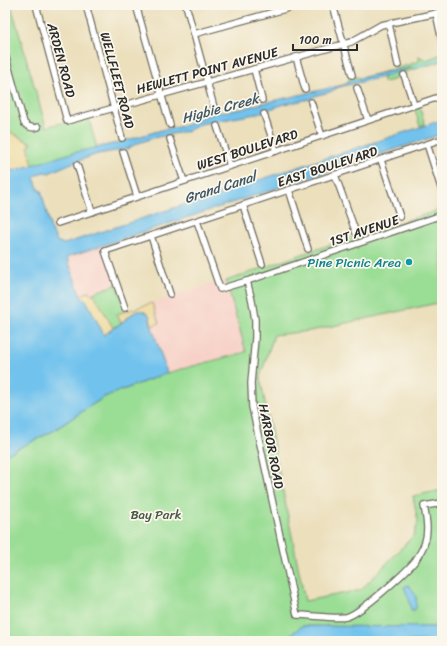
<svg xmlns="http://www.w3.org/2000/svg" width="447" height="646" viewBox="0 0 447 646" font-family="Sriracha,sans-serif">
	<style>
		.built { fill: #f7d1c7 }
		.green { fill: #9add94; stroke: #628460 }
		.sand { fill: #eeda9e; stroke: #8c8264 }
		.water { fill: #71c2ed; stroke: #4e768c }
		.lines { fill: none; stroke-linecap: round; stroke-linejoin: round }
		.stream { stroke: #71c2ed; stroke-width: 1.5 }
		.minor-casing { stroke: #6e6a5e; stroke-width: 8 }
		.minor { stroke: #fff; stroke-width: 5.5 }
		.culture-dot { fill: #0f9aa8; stroke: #fbf7ec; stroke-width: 1.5 }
		.labels { text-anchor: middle; stroke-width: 3.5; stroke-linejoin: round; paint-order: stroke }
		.street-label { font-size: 13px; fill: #2b2b2b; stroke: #fbf7ec }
		.culture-label { font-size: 13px; fill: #0d838f; stroke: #fbf7ec; text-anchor: end }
		.park-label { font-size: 13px; fill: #475845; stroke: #fbf7ec }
		.water-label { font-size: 14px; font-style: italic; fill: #405865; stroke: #fbf7ec }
	</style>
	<rect width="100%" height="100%" fill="#fbf7ec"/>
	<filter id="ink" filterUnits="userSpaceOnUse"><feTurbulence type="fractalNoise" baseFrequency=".025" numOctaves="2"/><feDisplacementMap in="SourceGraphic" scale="8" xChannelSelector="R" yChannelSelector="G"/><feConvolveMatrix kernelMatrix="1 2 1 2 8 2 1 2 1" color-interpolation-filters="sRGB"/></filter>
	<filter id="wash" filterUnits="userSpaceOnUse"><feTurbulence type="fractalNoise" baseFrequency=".012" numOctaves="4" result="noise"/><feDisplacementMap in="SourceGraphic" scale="16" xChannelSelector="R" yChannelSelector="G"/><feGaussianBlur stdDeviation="0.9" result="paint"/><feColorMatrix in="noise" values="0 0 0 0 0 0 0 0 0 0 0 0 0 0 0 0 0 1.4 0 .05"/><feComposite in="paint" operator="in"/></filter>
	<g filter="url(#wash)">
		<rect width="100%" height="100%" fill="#ebdfbc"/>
		<g class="built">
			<path d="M104,245L117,284L90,294L89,292L80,295L67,257Z"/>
			<path d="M226,281L246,351L167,373L152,326L159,323L152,303L215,282Z"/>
		</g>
		<g class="green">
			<path d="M5,5H11L46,127L88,116L97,148L72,153L33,165L28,146L32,143L8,131L5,120Z"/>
			<path d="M442,54V61L406,72L393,80L384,82L382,79L386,76L411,68L382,73L345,84L353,75C354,76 357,77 359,78C363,78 416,63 419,61V56L426,60Z"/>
			<path d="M419,105L425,124L420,126L414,107Z"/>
			<path d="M442,209V302L310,331L274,335L260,377L305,601L361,590L414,535L418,522L413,496L442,490V627L302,626L282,641H5V455L53,431L104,397L167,373L246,352L226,281L305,253Z"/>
			<path d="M117,284L126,311L117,314L121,323L113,328L93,293Z"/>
		</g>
		<g class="sand">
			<path d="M5,120L8,131L32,144L28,146L33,165L5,173Z"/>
			<path d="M89,292L90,294H94L113,328L104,335L86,300L81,297L80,295Z"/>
			<path d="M152,303L159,323L152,326L150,316L133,313L121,323L117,314Z"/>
		</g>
		<g class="water">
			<path d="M414,67L383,77L339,87L330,92L317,95L310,99L285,104L267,110V112L200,124L188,131L153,138L136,144L127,149L98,154L72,163L49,173L43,172L34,177L39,191L41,190L51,229L57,241L64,244L442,120V134L67,257L81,297L86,300L104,335C111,330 119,325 125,320C134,313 139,305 150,316V321L167,373L104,397L53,431L5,455V173L72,153L117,143L165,129L175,128L189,124L202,117L219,112L242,109L259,104L343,85L351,81L382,73Z"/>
			<path d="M408,585C415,590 419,602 415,610H411L409,599L404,587Z"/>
			<path d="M302,626L442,627V641H282Z"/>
		</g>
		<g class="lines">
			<path class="stream" d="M413,67L442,59"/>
		</g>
	</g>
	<g filter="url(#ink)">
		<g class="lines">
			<g class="minor-casing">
				<g id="minor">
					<path d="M36,5L67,121L351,42L381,25L442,12"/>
					<path d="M86,5L122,138"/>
					<path d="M136,5L170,125"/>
					<path d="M186,5L215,111"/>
					<path d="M333,5L352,75"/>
					<path d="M436,13L442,41"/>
					<path d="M389,24L398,65"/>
					<path d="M194,34L300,5"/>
					<path d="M5,54L24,123C28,127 32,129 38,127"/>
					<path d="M296,57L305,89"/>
					<path d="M254,69L262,100"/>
					<path d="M404,75L414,105"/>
					<path d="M357,88L368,120"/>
					<path d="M311,102L322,136"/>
					<path d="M264,114L276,151"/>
					<path d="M217,126L230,166"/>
					<path d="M170,139L184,181"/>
					<path d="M427,144L442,191"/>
					<path d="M123,152L137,196"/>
					<path d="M381,160L400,217"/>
					<path d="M77,165L92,212"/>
					<path d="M335,175L356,233"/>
					<path d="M289,190L308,249"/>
					<path d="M243,205L262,264"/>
					<path d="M197,221L220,289L247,281L442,215"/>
					<path d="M58,223L442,96"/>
					<path d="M151,236L170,294"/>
					<path d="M247,281L252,301L255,320V338L251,383L252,407L297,615C310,615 335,619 346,617C360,614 405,573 415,561C419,555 423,549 425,542C429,530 426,517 424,506L442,503"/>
					<path d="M125,308L105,251L442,139"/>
				</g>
			</g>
			<use href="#minor" class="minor"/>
		</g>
	</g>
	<circle class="culture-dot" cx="409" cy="262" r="4"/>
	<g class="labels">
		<g class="street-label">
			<text transform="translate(62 60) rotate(75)" y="5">ARDEN ROAD</text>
			<text transform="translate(207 70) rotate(-15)" y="5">HEWLETT POINT AVENUE</text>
			<text transform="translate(118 80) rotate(75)" y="5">WELLFLEET ROAD</text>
			<text transform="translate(247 149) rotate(-18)" y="5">WEST BOULEVARD</text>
			<text transform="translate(327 166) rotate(-18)" y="5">EAST BOULEVARD</text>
			<text transform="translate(364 230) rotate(-18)" y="5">1ST AVENUE</text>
			<text transform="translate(272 446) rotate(79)" y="5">HARBOR ROAD</text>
		</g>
		<g class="culture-label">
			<text x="401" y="267">Pine Picnic Area</text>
		</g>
		<g class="park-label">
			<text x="156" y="519">Bay Park</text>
		</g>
		<g class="water-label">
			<text transform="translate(220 108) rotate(-15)" y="5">Higbie Creek</text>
			<text transform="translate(220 187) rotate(-18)" y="5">Grand Canal</text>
		</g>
	</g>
	<rect width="447" height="646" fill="none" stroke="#fbf7ec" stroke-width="20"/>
	<path d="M293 44v6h64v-6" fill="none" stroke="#2b2b2b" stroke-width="2"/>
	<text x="299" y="44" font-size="12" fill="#2b2b2b" stroke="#fbf7ec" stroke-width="3" paint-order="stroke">100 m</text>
</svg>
